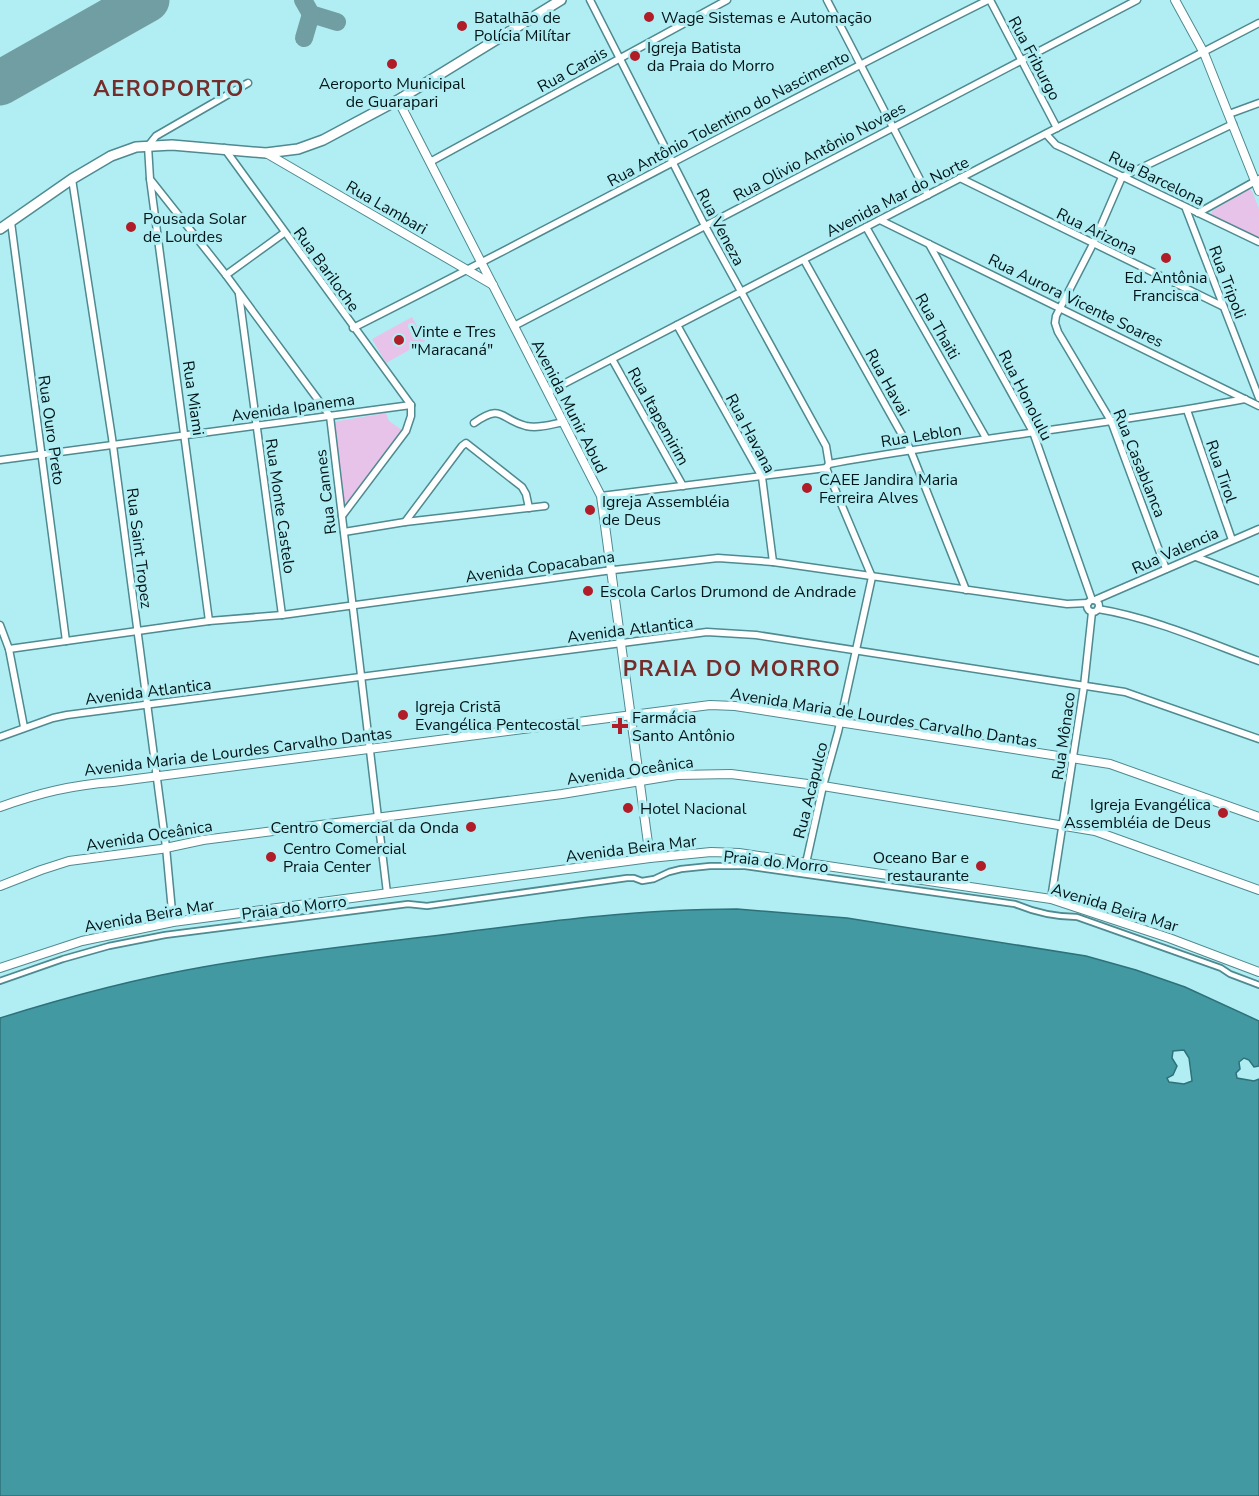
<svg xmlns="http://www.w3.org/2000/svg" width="1259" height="1496" viewBox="0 0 1259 1496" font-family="'Nunito Sans',sans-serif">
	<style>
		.green { fill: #e7c2e9 }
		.water { fill: #4299a2; stroke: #2e7178; stroke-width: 1.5; fill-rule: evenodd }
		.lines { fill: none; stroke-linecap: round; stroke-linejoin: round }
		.taxiway { stroke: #709ea2; stroke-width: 18 }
		.runway { stroke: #709ea2; stroke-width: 45 }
		.pedestrian-casing { stroke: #4e8a90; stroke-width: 8 }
		.minor-casing { stroke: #4e8a90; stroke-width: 9 }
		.tertiary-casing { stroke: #4e8a90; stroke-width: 10 }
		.secondary-casing { stroke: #4e8a90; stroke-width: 12 }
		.pedestrian { stroke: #fff; stroke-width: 4.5 }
		.minor { stroke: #fff; stroke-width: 6 }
		.tertiary { stroke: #fff; stroke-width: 8 }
		.secondary { stroke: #fff; stroke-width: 9 }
		.poi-dot { fill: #b01d28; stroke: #b1eef4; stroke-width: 2 }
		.labels { text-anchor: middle; stroke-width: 6; stroke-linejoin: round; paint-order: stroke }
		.poi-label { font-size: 16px; fill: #001517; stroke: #b1eef4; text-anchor: start }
		.street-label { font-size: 16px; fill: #001517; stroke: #b1eef4 }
		.district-label { font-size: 22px; font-weight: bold; letter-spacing: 1.5px; fill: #742d2b; stroke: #b1eef4 }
	</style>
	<rect width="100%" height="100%" fill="#b1eef4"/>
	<g class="green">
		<path d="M1248,189L1252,191L1259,209V240L1213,218L1211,215L1212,211Z"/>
		<path d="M412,317L425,341L386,363L372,339Z"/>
		<path d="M386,413L389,421L402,430L345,507L333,422Z"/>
	</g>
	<path class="water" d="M737,909L847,918L1086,956L1136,970L1185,987L1259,1021V1066L1254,1067L1249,1060L1244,1058L1239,1062L1240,1069L1236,1073L1237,1078L1254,1081L1259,1079V1496H0V1018C67,997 134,979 203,967C276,954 350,946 424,937C528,924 632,909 737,909ZM1184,1050L1189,1058L1192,1081L1184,1084L1169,1082L1167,1078L1173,1075L1177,1066L1172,1058L1173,1051Z"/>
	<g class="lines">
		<g class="taxiway">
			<path d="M303,0L311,14L337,22"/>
			<path d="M304,38L311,14"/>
		</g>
		<path class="runway" d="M0,83L147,0"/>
		<g class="pedestrian-casing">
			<path id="pedestrian" d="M0,981L63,959L109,946L165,935L408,904L427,906L627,878H634L642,881L654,879L669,872L681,869L710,866H745L1015,904C1034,912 1056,917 1077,917L1221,968L1230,974L1259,985"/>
		</g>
		<g class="minor-casing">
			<g id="minor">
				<path d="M590,0L705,226L826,446L829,464"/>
				<path d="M827,0L928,195"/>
				<path d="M990,0L1057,128"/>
				<path d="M248,83L156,136L148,146L150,179L226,275L330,416L387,893"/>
				<path d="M1229,114L1259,103"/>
				<path d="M1046,134L1056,145L1065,149L1259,242"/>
				<path d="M224,148L411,405"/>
				<path d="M430,162L727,0"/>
				<path d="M960,178L1222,306"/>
				<path d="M72,179L112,438L166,847L173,922"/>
				<path d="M150,179L209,621"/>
				<path d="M1186,209L1259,398"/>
				<path d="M1198,213L1259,179"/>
				<path d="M880,220L1259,406"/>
				<path d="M11,222L66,641"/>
				<path d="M866,227L986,438"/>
				<path d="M929,244L1033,432L1092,600"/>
				<path d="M804,260L910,449L966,590"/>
				<path d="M226,275L284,233"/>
				<path d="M239,294L282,615"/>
				<path d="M677,325L762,477L773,562"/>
				<path d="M514,326L1137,0"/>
				<path d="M353,328C566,221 775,106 988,0"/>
				<path d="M612,359L683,486"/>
				<path d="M548,392L1259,23"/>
				<path d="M1187,410L1232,540"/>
				<path d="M474,423C503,403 499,419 526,426C539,429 552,424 564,422"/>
				<path d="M0,460L411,405"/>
				<path d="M601,496L826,468L829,464C967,439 1107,425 1245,399"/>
				<path d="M342,516L406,431L411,416V405"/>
				<path d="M405,522L462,446L466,443L522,487L526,494L529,508"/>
				<path d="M344,532L405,522L545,506"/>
				<path d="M1196,557L1259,581"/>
				<path d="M1166,569L1111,421L1058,332L1055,323L1056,316L1093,244L1122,177L1233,124"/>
				<path d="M1095,600L1259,529"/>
				<circle cx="1093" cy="606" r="6"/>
				<path d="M1098,609C1153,618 1207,642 1259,661"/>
				<path d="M0,625L9,649L24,727"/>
				<path d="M9,649L209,621L282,615L605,571L718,558L773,562L1067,604L1088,603"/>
				<path d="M0,737L53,718L67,715L707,632L756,635L1125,692L1259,739"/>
				<path d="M806,863L823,786L838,732L872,577L826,468"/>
				<path d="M1051,899L1084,686L1092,612"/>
			</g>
		</g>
		<g class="tertiary-casing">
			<g id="tertiary">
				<path d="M1175,0L1204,53L1259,191"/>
				<path d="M398,100L601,496L650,858"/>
				<path d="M266,153L493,285"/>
				<path d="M0,807C39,793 72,785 113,782L710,705L735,706L1110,764L1259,817"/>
				<path d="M0,886L41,870L69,861L161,849L203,840L562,794L677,775L731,774L823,786L1095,831L1259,890"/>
				<path d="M0,968L82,941L173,922L650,858L711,852L739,853L1051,899L1169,938L1259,972"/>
			</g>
		</g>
		<g class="secondary-casing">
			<path id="secondary" d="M0,229L72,179L111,156L136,147L172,145L266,153L298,149L323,140L398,100L561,0"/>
		</g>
		<use href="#pedestrian" class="pedestrian"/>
		<use href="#minor" class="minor"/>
		<use href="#tertiary" class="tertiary"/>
		<use href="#secondary" class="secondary"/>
	</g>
	<g class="poi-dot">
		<circle cx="649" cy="17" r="6"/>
		<circle cx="462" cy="26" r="6"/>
		<circle cx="635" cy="56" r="6"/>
		<circle cx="392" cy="64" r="6"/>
		<circle cx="131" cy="227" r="6"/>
		<circle cx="1166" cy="258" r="6"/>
		<circle cx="399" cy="340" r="6"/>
		<circle cx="807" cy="488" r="6"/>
		<circle cx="590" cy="510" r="6"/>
		<circle cx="588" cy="591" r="6"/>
		<circle cx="403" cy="715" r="6"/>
		<path d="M617 717h6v6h6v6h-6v6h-6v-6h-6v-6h6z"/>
		<circle cx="628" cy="808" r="6"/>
		<circle cx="1223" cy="813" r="6"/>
		<circle cx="471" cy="827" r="6"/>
		<circle cx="271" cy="857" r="6"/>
		<circle cx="981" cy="866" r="6"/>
	</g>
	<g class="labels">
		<g class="poi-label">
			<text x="474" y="23">Batalhão de<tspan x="474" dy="18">Polícia Milítar</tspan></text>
			<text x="661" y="23">Wage Sistemas e Automação</text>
			<text x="647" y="53">Igreja Batista<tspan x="647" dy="18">da Praia do Morro</tspan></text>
			<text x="392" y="89" text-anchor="middle">Aeroporto Municipal<tspan x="392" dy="18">de Guarapari</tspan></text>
			<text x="143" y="224">Pousada Solar<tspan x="143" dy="18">de Lourdes</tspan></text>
			<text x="1166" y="283" text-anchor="middle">Ed. Antônia<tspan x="1166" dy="18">Francisca</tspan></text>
			<text x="411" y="337">Vinte e Tres<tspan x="411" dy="18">"Maracaná"</tspan></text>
			<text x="819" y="485">CAEE Jandira Maria<tspan x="819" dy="18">Ferreira Alves</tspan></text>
			<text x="602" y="507">Igreja Assembléia<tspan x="602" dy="18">de Deus</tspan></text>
			<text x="600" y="597">Escola Carlos Drumond de Andrade</text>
			<text x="415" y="712">Igreja Cristã<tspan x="415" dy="18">Evangélica Pentecostal</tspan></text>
			<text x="632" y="723">Farmácia<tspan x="632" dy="18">Santo Antônio</tspan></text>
			<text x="1211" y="810" text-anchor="end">Igreja Evangélica<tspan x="1211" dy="18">Assembléia de Deus</tspan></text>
			<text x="640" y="814">Hotel Nacional</text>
			<text x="459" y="833" text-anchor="end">Centro Comercial da Onda</text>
			<text x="283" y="854">Centro Comercial<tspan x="283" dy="18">Praia Center</tspan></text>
			<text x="969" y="863" text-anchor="end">Oceano Bar e<tspan x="969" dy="18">restaurante</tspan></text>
		</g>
		<g class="street-label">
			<text transform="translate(1035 58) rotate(62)" y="6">Rua Friburgo</text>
			<text transform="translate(572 69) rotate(-29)" y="6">Rua Carais</text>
			<text transform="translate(728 118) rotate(-28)" y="6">Rua Antônio Tolentino do Nascimento</text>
			<text transform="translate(819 151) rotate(-28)" y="6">Rua Olivio Antônio Novaes</text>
			<text transform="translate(1157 178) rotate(26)" y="6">Rua Barcelona</text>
			<text transform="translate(897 196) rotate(-27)" y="6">Avenida Mar do Norte</text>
			<text transform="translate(387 207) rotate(30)" y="6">Rua Lambari</text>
			<text transform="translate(721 227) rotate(62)" y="6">Rua Veneza</text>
			<text transform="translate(1097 231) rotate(26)" y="6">Rua Arizona</text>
			<text transform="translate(327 269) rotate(54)" y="6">Rua Bariloche</text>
			<text transform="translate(1228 282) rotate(69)" y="6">Rua Tripoli</text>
			<text transform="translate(1076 300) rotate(26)" y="6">Rua Aurora Vicente Soares</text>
			<text transform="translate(938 326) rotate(60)" y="6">Rua Thaiti</text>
			<text transform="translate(888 382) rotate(61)" y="6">Rua Havai</text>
			<text transform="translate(1026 395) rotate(63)" y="6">Rua Honolulu</text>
			<text transform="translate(194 398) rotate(82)" y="6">Rua Miami</text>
			<text transform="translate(570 406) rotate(63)" y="6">Avenida Munir Abud</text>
			<text transform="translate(293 407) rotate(-8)" y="6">Avenida Ipanema</text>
			<text transform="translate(659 416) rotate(61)" y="6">Rua Itapemirim</text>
			<text transform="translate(52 430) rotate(82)" y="6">Rua Ouro Preto</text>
			<text transform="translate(751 433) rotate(62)" y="6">Rua Havana</text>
			<text transform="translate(921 435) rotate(-9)" y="6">Rua Leblon</text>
			<text transform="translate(1140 463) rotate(68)" y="6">Rua Casablanca</text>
			<text transform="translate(1222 471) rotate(71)" y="6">Rua Tirol</text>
			<text transform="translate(325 492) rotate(-97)" y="6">Rua Cannes</text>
			<text transform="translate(281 506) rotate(82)" y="6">Rua Monte Castelo</text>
			<text transform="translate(140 548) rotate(83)" y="6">Rua Saint Tropez</text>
			<text transform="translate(1175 550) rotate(-24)" y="6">Rua Valencia</text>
			<text transform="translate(540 566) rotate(-8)" y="6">Avenida Copacabana</text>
			<text transform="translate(630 629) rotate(-7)" y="6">Avenida Atlantica</text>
			<text transform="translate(148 691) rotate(-7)" y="6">Avenida Atlantica</text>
			<text transform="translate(884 717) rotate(9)" y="6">Avenida Maria de Lourdes Carvalho Dantas</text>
			<text transform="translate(1063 736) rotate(-82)" y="6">Rua Mônaco</text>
			<text transform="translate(238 751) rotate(-7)" y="6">Avenida Maria de Lourdes Carvalho Dantas</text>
			<text transform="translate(630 770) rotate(-8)" y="6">Avenida Oceânica</text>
			<text transform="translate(810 790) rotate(-76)" y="6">Rua Acapulco</text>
			<text transform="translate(149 835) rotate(-9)" y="6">Avenida Oceânica</text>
			<text transform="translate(631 848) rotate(-7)" y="6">Avenida Beira Mar</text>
			<text transform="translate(776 861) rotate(6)" y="6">Praia do Morro</text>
			<text transform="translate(294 907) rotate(-7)" y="6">Praia do Morro</text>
			<text transform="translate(1115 907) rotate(17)" y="6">Avenida Beira Mar</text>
			<text transform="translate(149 915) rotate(-10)" y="6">Avenida Beira Mar</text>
		</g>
		<g class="district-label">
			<text x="169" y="96">AEROPORTO</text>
			<text x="732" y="676">PRAIA DO MORRO</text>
		</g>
	</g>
</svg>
